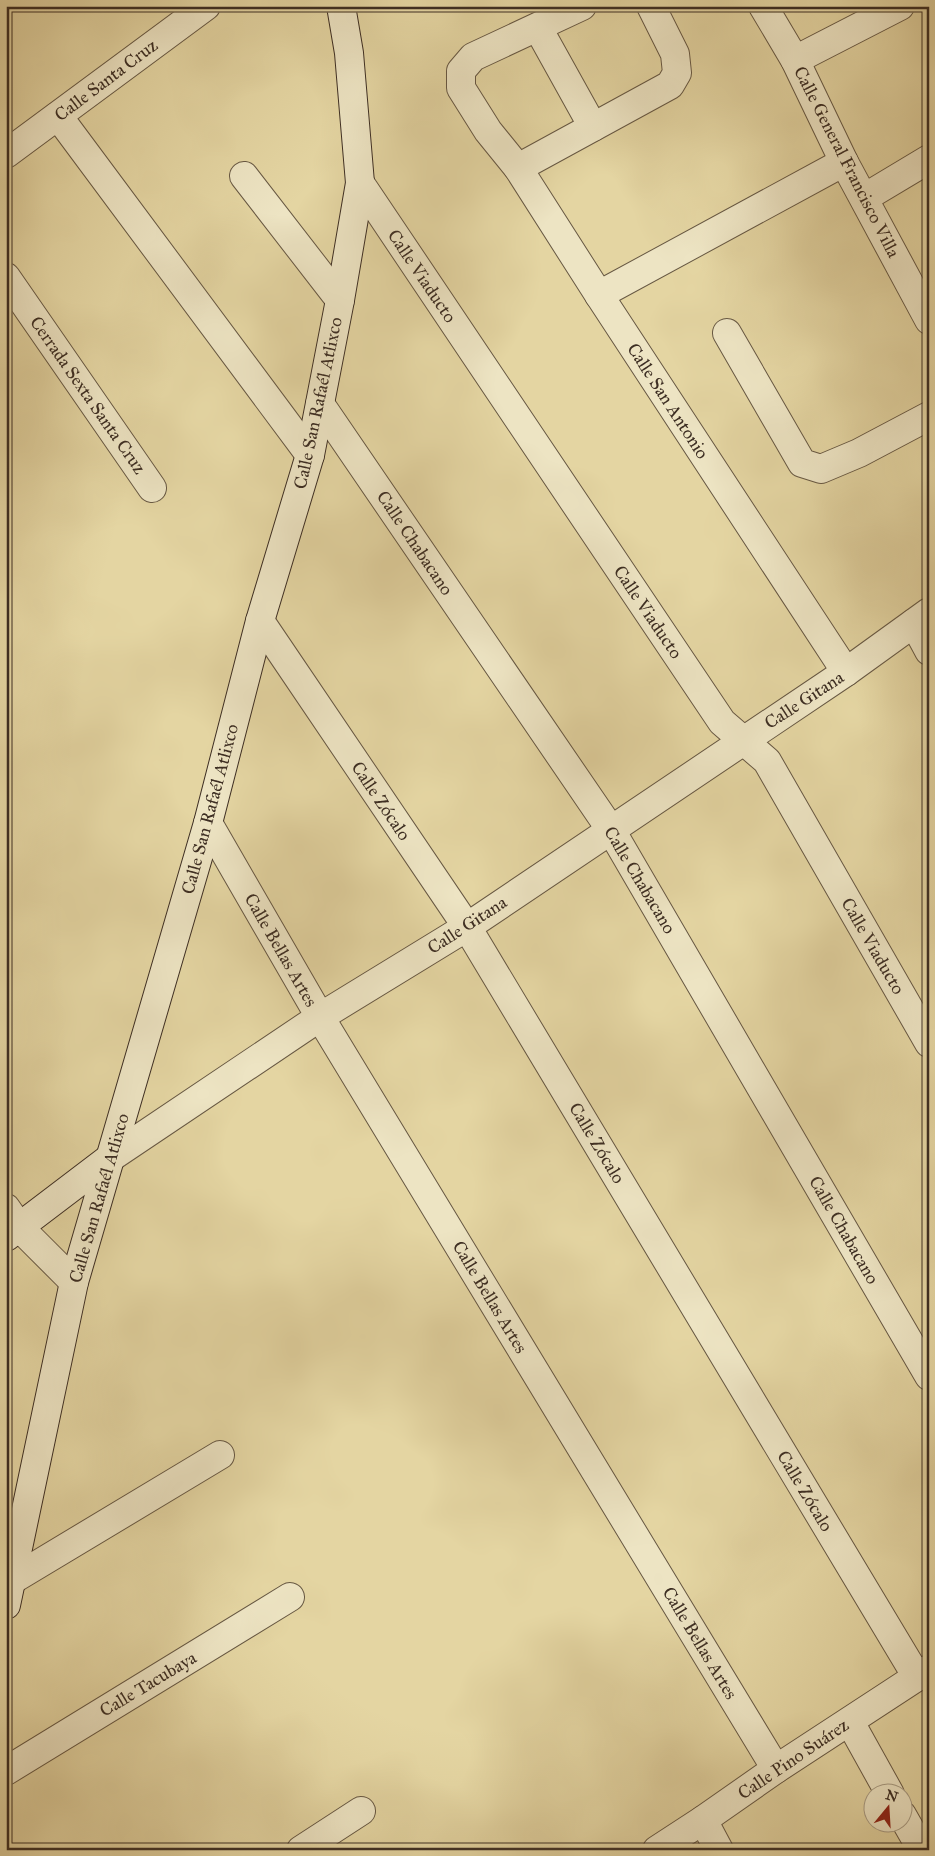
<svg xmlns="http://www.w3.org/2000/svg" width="935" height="1856" viewBox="0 0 935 1856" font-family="'IM FELL Great Primer',serif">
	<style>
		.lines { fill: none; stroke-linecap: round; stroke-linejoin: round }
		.street-casing { stroke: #675843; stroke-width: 30 }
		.secondary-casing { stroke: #3d2e23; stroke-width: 30 }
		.street { stroke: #ede4c3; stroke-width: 28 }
		.secondary { stroke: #ede4c3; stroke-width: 28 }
		.labels { text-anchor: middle; stroke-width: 4; stroke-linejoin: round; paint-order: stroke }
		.street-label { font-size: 18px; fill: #3d2e23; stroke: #ede4c3 }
	</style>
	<rect width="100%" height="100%" fill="#e4d5a2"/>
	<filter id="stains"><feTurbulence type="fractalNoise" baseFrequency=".004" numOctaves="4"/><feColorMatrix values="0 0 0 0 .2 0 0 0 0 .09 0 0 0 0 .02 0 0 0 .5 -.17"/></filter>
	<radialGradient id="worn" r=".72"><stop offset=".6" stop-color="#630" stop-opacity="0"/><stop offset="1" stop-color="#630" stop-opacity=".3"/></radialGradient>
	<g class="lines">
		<g class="street-casing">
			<g id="street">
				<path d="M582,6L473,57L461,71V88L488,131L518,168L599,295L846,672"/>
				<path d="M763,6L795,60L844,162L929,320"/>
				<path d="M538,28L593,127"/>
				<path d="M795,60L900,6"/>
				<path d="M58,116L310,455"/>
				<path d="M6,154L206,6"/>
				<path d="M518,168L670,85L677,73L675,54L651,6"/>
				<path d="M244,176L340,300"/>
				<path d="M360,183L722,722L767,761L929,1043"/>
				<path d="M864,198L929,159"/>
				<path d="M6,277L152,488"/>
				<path d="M599,295L844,162"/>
				<path d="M727,333L802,463L821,469L859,453L929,416"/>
				<path d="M320,404L611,830L929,1376"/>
				<path d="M260,621L467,927L917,1677"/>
				<path d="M914,623L929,651"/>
				<path d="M208,823L320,1017L776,1769"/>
				<path d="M110,1158L320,1017L467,927L846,672L929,612"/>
				<path d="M6,1208L20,1228L74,1282"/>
				<path d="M6,1571L12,1580L220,1455"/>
				<path d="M850,1722L890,1794"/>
				<path d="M6,1771L290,1597"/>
				<path d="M902,1815L922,1850"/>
				<path d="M703,1820L719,1850"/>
				<path d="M301,1850L361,1811"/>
				<path d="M657,1850L703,1820L776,1769L929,1669"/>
			</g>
		</g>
		<g class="secondary-casing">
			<g id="secondary">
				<path d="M6,1237L110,1158"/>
				<path d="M6,1605L74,1282L208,823L260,621L310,455L340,300L360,183L349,53L341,6"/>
			</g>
		</g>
		<use href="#street" class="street"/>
		<use href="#secondary" class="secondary"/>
	</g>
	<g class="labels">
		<g class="street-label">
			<text transform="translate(106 80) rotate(-37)" y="6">Calle Santa Cruz</text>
			<text transform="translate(847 162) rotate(63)" y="6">Calle General Francisco Villa</text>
			<text transform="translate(422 276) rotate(56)" y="6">Calle Viaducto</text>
			<text transform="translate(88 395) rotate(55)" y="6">Cerrada Sexta Santa Cruz</text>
			<text transform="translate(668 401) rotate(57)" y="6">Calle San Antonio</text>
			<text transform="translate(318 403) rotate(-78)" y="6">Calle San Rafaél Atlixco</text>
			<text transform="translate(415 543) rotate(56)" y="6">Calle Chabacano</text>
			<text transform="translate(648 612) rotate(56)" y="6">Calle Viaducto</text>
			<text transform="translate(804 700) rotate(-33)" y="6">Calle Gitana</text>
			<text transform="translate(381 801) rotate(56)" y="6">Calle Zócalo</text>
			<text transform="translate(210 809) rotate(-75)" y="6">Calle San Rafaél Atlixco</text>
			<text transform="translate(640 880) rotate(59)" y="6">Calle Chabacano</text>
			<text transform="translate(467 925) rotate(-33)" y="6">Calle Gitana</text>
			<text transform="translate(873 946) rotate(60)" y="6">Calle Viaducto</text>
			<text transform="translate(281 950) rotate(60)" y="6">Calle Bellas Artes</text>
			<text transform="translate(597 1143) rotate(59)" y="6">Calle Zócalo</text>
			<text transform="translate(99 1198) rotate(-74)" y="6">Calle San Rafaél Atlixco</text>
			<text transform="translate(844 1230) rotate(60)" y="6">Calle Chabacano</text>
			<text transform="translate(490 1297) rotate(59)" y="6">Calle Bellas Artes</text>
			<text transform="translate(805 1491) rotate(59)" y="6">Calle Zócalo</text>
			<text transform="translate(700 1643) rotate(59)" y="6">Calle Bellas Artes</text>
			<text transform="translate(148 1684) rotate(-31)" y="6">Calle Tacubaya</text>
			<text transform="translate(793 1759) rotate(-34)" y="6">Calle Pino Suárez</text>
		</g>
	</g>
	<rect width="935" height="1856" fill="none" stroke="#e4d5a2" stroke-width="25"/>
	<rect x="8" y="8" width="920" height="1841" fill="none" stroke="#3d2e23" stroke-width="2.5"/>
	<rect x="12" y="12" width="910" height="1831" fill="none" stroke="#3d2e23"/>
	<g transform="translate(888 1808) rotate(18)"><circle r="24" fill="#ede4c3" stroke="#a79b83"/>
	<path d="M0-4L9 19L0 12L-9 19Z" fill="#8f2418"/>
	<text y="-8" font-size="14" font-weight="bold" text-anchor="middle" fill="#3d2e23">N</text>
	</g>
	<rect width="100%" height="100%" filter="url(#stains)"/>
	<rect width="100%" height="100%" fill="url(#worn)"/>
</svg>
